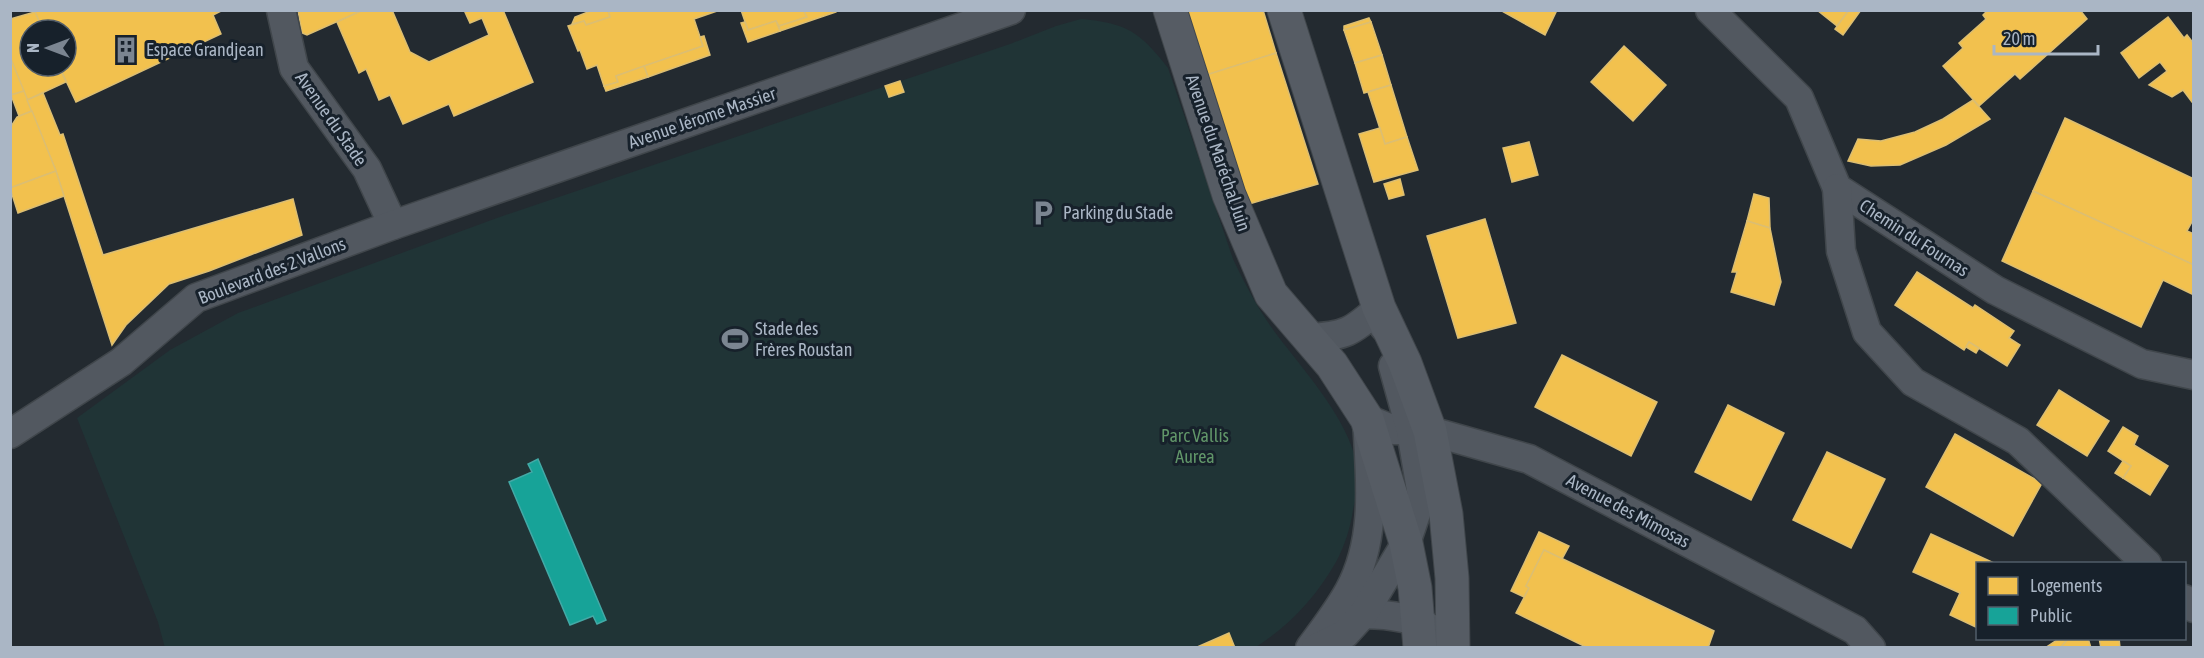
<svg xmlns="http://www.w3.org/2000/svg" width="2204" height="658" viewBox="0 0 2204 658" font-family="'Asap Condensed',sans-serif">
	<style>
		.green { fill: #203436 }
		.homes { fill: #f2c14e; stroke: #dcbe72; stroke-width: 1.5 }
		.public { fill: #17a398; stroke: #43a9a6; stroke-width: 1.5 }
		.lines { fill: none; stroke-linecap: round; stroke-linejoin: round }
		.minor-casing { stroke: #40464b; stroke-width: 31 }
		.secondary-casing { stroke: #40464b; stroke-width: 35 }
		.minor { stroke: #525860; stroke-width: 28 }
		.secondary { stroke: #565c64; stroke-width: 33 }
		.labels { text-anchor: middle; stroke-width: 6; stroke-linejoin: round; paint-order: stroke }
		.poi-label { font-size: 18px; fill: #aab6c5; stroke: #17212b; text-anchor: start }
		.street-label { font-size: 18px; fill: #aab6c5; stroke: #17212b }
		.park-label { font-size: 18px; fill: #619669; stroke: #17212b }
	</style>
	<rect width="100%" height="100%" fill="#232a30"/>
	<path class="green" d="M1081,19C1127,23 1140,32 1168,68L1233,259C1245,284 1258,309 1274,331C1302,369 1359,429 1358,479C1358,489 1355,500 1353,510C1350,529 1345,545 1336,562C1316,597 1290,625 1256,647L165,648L158,622L77,418L170,350L238,313L497,218L1010,44L1056,26Z"/>
	<g class="homes">
		<path d="M40,10H223L213,15L221,34L76,102L59,66H66V30H43L35,12Z"/>
		<path d="M298,10H363L307,35L302,33Z"/>
		<path d="M363,10H392L410,52L429,62L489,35L482,18L470,23L464,10H503L533,82L454,116L449,104L403,124L390,95L379,100L366,69L359,73L337,22Z"/>
		<path d="M593,10H608L610,17L586,25L584,21L572,24L575,17Z"/>
		<path d="M608,10H720L694,19L703,46L616,76L618,82L604,86L597,65L587,69L580,50L578,51L568,26L584,21L586,25L610,17Z"/>
		<path d="M741,10H806L804,11L807,17L779,26L776,21L748,30Z"/>
		<path d="M836,10V12L780,31L779,26L807,17L804,11Z"/>
		<path d="M1179,10H1263L1276,53L1200,77Z"/>
		<path d="M1500,10H1557L1545,35Z"/>
		<path d="M1817,10H1849L1837,26Z"/>
		<path d="M1849,10H1861L1843,35L1835,29Z"/>
		<path d="M1988,10H2080L2087,19L2020,79L2015,74L1979,106L1943,66L1963,48L1959,43L1986,19L1983,15Z"/>
		<path d="M35,12L43,30H30V66H59L66,82L27,100L10,57V19Z"/>
		<path d="M2168,17L2184,38L2187,35L2194,44V101L2192,102L2183,90L2172,97L2149,85L2167,71L2160,62L2139,78L2121,53Z"/>
		<path d="M1369,18L1371,22L1344,30V26Z"/>
		<path d="M776,21L780,31L748,42L741,23L745,22L748,30Z"/>
		<path d="M1371,22L1382,55L1355,63L1344,30Z"/>
		<path d="M704,36L710,55L648,77L644,66L703,46L700,37Z"/>
		<path d="M1624,46L1666,85L1633,121L1591,82Z"/>
		<path d="M1276,53L1318,184L1242,206L1200,77Z"/>
		<path d="M1382,55L1391,85L1364,93L1355,63Z"/>
		<path d="M10,57L24,91L11,95L10,93Z"/>
		<path d="M644,66L648,77L606,91L604,86L618,82L616,76Z"/>
		<path d="M900,81L904,92L889,97L885,86Z"/>
		<path d="M1391,85L1407,137L1385,144L1368,92Z"/>
		<path d="M24,91L32,111L19,116L11,95Z"/>
		<path d="M43,93L60,135L63,134L103,255L293,199L302,235L209,271L169,284L126,325L112,345L56,171L27,100Z"/>
		<path d="M1973,100L1990,119L1946,145L1900,165L1871,166L1848,161L1858,139L1881,141L1915,132L1943,119Z"/>
		<path d="M32,111L56,171L10,188V128L17,117Z"/>
		<path d="M2065,118L2194,179V218L2187,231L2194,234V265L2033,191Z"/>
		<path d="M1380,128L1385,144L1407,137L1418,170L1374,182L1359,134Z"/>
		<path d="M1529,142L1538,175L1512,182L1503,148Z"/>
		<path d="M56,171L64,196L18,213L10,188Z"/>
		<path d="M1400,179L1404,195L1389,199L1384,184Z"/>
		<path d="M2033,191L2194,265V295L2163,280L2141,327L2002,261Z"/>
		<path d="M1754,194L1769,198L1770,228L1747,221Z"/>
		<path d="M1485,219L1516,323L1458,338L1427,236Z"/>
		<path d="M1747,221L1770,228L1781,282L1774,305L1731,292L1737,272H1732Z"/>
		<path d="M1917,272L1973,308L1975,305L2014,331L2009,338L2020,345L2007,366L1969,342L1964,350L1895,305Z"/>
		<path d="M1969,342L1979,348L1976,353L1966,347Z"/>
		<path d="M1562,355L1657,402L1631,456L1535,407Z"/>
		<path d="M2059,390L2109,421L2087,456L2037,425Z"/>
		<path d="M1728,405L1784,433L1751,500L1695,472Z"/>
		<path d="M2123,427L2138,436L2134,445L2168,466L2150,495L2123,478L2131,466L2108,451Z"/>
		<path d="M1955,434L2042,483L2013,536L1926,487Z"/>
		<path d="M1827,452L1885,479L1851,548L1793,520Z"/>
		<path d="M2123,461L2131,466L2123,478L2115,473Z"/>
		<path d="M1539,532L1569,546L1562,559L1544,550L1526,586L1529,588L1524,597L1511,591Z"/>
		<path d="M1931,534L1996,564H1978V628L1950,615L1960,593L1913,572Z"/>
		<path d="M1544,550L1714,631L1708,648H1588L1516,613L1529,588L1526,586Z"/>
		<path d="M1229,633L1235,648H1195Z"/>
		<path d="M2060,638H2069L2060,648H2045Z"/>
		<path d="M2069,638H2088L2091,648H2060Z"/>
		<path d="M2099,638H2119L2120,648H2101Z"/>
	</g>
	<path class="public" d="M538,459L606,620L597,624L593,616L570,625L509,482L532,472L528,464Z"/>
	<g class="lines">
		<g class="minor-casing">
			<g id="minor">
				<path d="M281,10L294,68L367,169L393,225"/>
				<path d="M1710,10L1799,98L1837,188L1995,290L2142,364L2194,375"/>
				<path d="M1837,188L1841,251L1867,332L1913,382L2018,441L2147,564"/>
				<path d="M1309,338C1345,336 1352,332 1379,308L1384,327"/>
				<path d="M10,434L121,362L196,298L393,225L1011,10"/>
				<path d="M2184,599L2194,608"/>
				<path d="M1347,615C1371,613 1442,614 1441,648"/>
				<path d="M1310,648C1324,629 1338,611 1349,591C1378,538 1370,477 1367,419L1394,430L1430,431L1529,459L1855,630L1871,648"/>
				<path d="M1316,648L1345,634L1364,613L1406,543L1422,496L1411,431L1393,366"/>
			</g>
		</g>
		<g class="secondary-casing">
			<g id="secondary">
				<path d="M1170,10L1229,195L1271,294L1332,365L1367,419L1406,543L1415,588L1420,648"/>
				<path d="M1284,10L1379,308L1405,363L1430,431L1446,514L1452,578L1453,648"/>
			</g>
		</g>
		<use href="#minor" class="minor"/>
		<use href="#secondary" class="secondary"/>
	</g>
	<defs>
		<g id="building-bare" transform="scale(2.07)"><path d="M-4-6H4V6H1V3H-1V6H-4ZM-2.5-4.3h1.7v1.8h-1.7ZM.8-4.3h1.7v1.8H.8ZM-2.5-1h1.7V.8h-1.7ZM.8-1h1.7V.8H.8Z" fill="#7b8591" stroke="#17212b" stroke-width="2.5" paint-order="stroke"/></g>
		<g id="parking-bare" transform="scale(2.07)"><path d="M-3.5-5.5H1a3.5 3.5 0 0 1 0 7H-1V5.5H-3.5ZM-1-3.4V-.6H.8a1.4 1.4 0 0 0 0-2.8Z" fill="#7b8591" stroke="#17212b" stroke-width="2.5" paint-order="stroke"/></g>
		<g id="stadium-bare" transform="scale(2.07)"><path d="M0-5a6.5 5 0 1 0 0 10a6.5 5 0 1 0 0-10ZM-3.5-1.8h7v3.6h-7Z" fill="#7b8591" stroke="#17212b" stroke-width="2.5" paint-order="stroke"/></g>
	</defs>
	<g fill-rule="evenodd">
		<use href="#building-bare" x="126" y="50"/>
		<use href="#parking-bare" x="1043" y="213"/>
		<use href="#stadium-bare" x="735" y="339"/>
	</g>
	<g class="labels">
		<g class="poi-label">
			<text x="146" y="56">Espace Grandjean</text>
			<text x="1063" y="219">Parking du Stade</text>
			<text x="755" y="335">Stade des<tspan x="755" dy="21">Frères Roustan</tspan></text>
		</g>
		<g class="street-label">
			<text transform="translate(702 118) rotate(-19)" y="6">Avenue Jérome Massier</text>
			<text transform="translate(331 119) rotate(55)" y="6">Avenue du Stade</text>
			<text transform="translate(1218 153) rotate(71)" y="6">Avenue du Maréchal Juin</text>
			<text transform="translate(1914 238) rotate(33)" y="6">Chemin du Fournas</text>
			<text transform="translate(272 271) rotate(-21)" y="6">Boulevard des 2 Vallons</text>
			<text transform="translate(1628 511) rotate(28)" y="6">Avenue des Mimosas</text>
		</g>
		<g class="park-label">
			<text x="1195" y="442">Parc Vallis<tspan x="1195" dy="21">Aurea</tspan></text>
		</g>
	</g>
	<rect width="2204" height="658" fill="none" stroke="#aab6c5" stroke-width="24"/>
	<rect x="1976" y="562" width="210" height="78" fill="#17212b" stroke="#525d69" stroke-width="1.5"/>
	<rect x="1988" y="577" width="30" height="18" fill="#f2c14e" stroke="#525d69" stroke-width="1.5"/>
	<text x="2030" y="592" font-size="18" fill="#aab6c5">Logements</text>
	<rect x="1988" y="607" width="30" height="18" fill="#17a398" stroke="#525d69" stroke-width="1.5"/>
	<text x="2030" y="622" font-size="18" fill="#aab6c5">Public</text>
	<g transform="translate(48 48) rotate(270)"><circle r="28" fill="#17212b" stroke="#525d69" stroke-width="1.5"/>
	<path d="M0-4.5L10 22L0 15L-10 22Z" fill="#7b8591"/>
	<text y="-9" font-size="16" font-weight="bold" text-anchor="middle" fill="#aab6c5">N</text>
	</g>
	<path d="M1994 45v9h104v-9" fill="none" stroke="#aab6c5" stroke-width="3"/>
	<text x="2003" y="45" font-size="18" fill="#aab6c5" stroke="#17212b" stroke-width="4.5" paint-order="stroke">20 m</text>
</svg>
